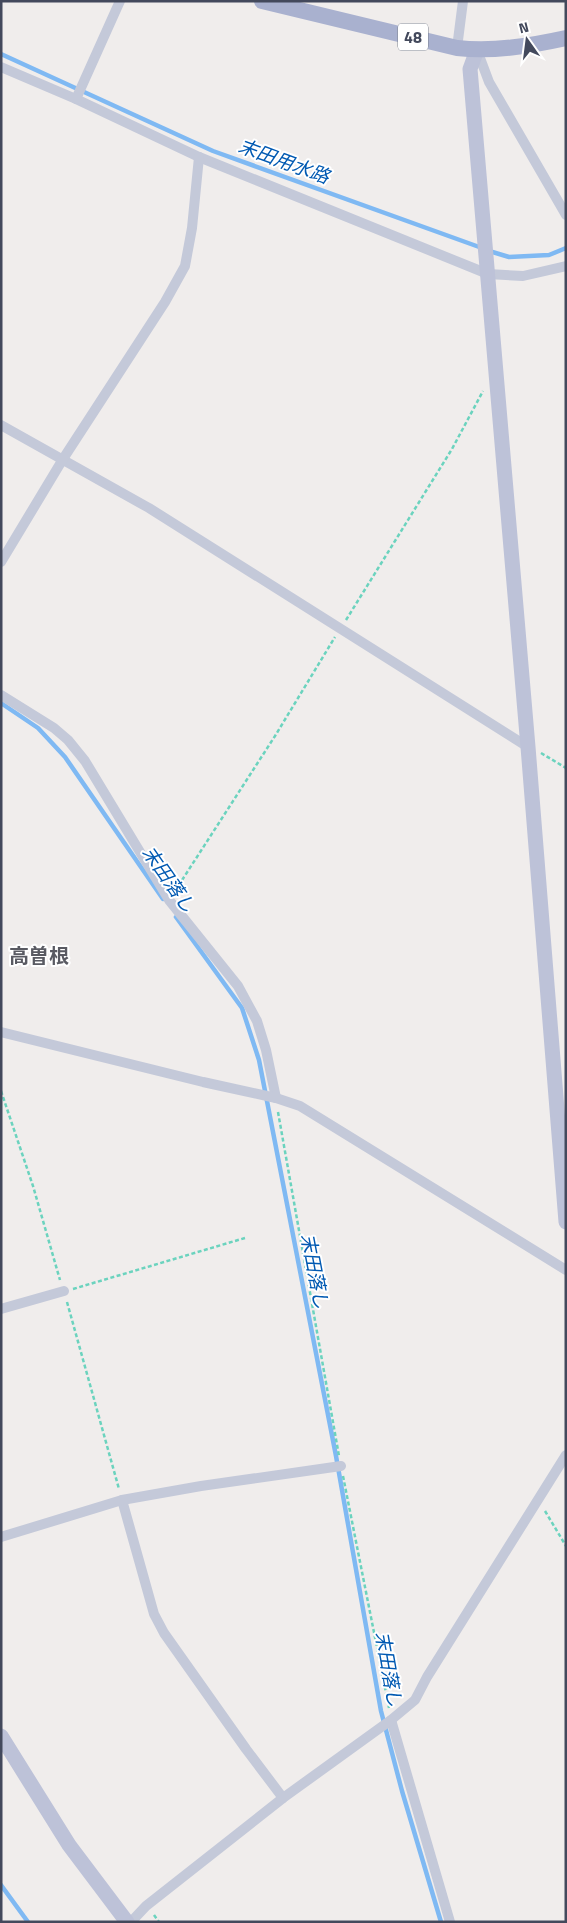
<svg xmlns="http://www.w3.org/2000/svg" width="567" height="1923" viewBox="0 0 567 1923" font-family="'Titillium Web','Noto Sans JP',sans-serif">
	<style>
		.lines { fill: none; stroke-linecap: round; stroke-linejoin: round }
		.stream { stroke: #7fb9f3; stroke-width: 4.5 }
		.path { stroke: #6bd3be; stroke-width: 2.5; stroke-dasharray: 4 2.5; stroke-linecap: butt }
		.street { stroke: #c4c9d9; stroke-width: 10 }
		.secondary { stroke: #bdc2d8; stroke-width: 15 }
		.primary { stroke: #a9b1cf; stroke-width: 16 }
		.labels { text-anchor: middle; stroke-width: 4; stroke-linejoin: round; paint-order: stroke }
		.shield { fill: #fff; stroke: #7b808d; stroke-width: 1 }
		.shield-label { font-size: 16px; font-weight: bold; fill: #43495c }
		.water-label { font-size: 19px; font-style: italic; fill: #0059b2; stroke: #fff }
		.quarter-label { font-size: 20px; font-weight: bold; fill: #595a62; stroke: #fff }
	</style>
	<rect width="100%" height="100%" fill="#f0edec"/>
	<g class="lines">
		<g class="stream">
			<path d="M1,54L213,151L482,248"/>
			<path d="M489,251L509,257L549,255L566,248"/>
			<path d="M1,703L38,728L65,757L163,899"/>
			<path d="M176,917L242,1008L259,1060L336,1456L381,1711L402,1791L441,1922"/>
			<path d="M1,1885L28,1922"/>
		</g>
		<g class="path">
			<path d="M346,620L452,449L483,391"/>
			<path d="M541,753L566,768"/>
			<path d="M175,891L275,736L335,637"/>
			<path d="M1,1091L33,1186L60,1280"/>
			<path d="M278,1112L339,1456"/>
			<path d="M73,1289L245,1238"/>
			<path d="M67,1302L119,1489"/>
			<path d="M343,1476L389,1708"/>
			<path d="M545,1511L566,1546"/>
			<path d="M154,1915L159,1922"/>
		</g>
		<g class="street">
			<path d="M457,48L463,1"/>
			<path d="M477,50L489,82L566,215"/>
			<path d="M1,67L76,99L199,157L488,274L523,276L566,266"/>
			<path d="M76,99L120,1"/>
			<path d="M1,425L149,508L528,747"/>
			<path d="M1,562L63,459L165,302L185,266L192,228L199,157"/>
			<path d="M1,695L54,728L68,740L85,761L169,900L238,986L257,1021L266,1050L276,1098"/>
			<path d="M1,1032L203,1082L276,1098L300,1106L566,1270"/>
			<path d="M1,1309L64,1291"/>
			<path d="M122,1500L154,1614L164,1633L246,1749L283,1798"/>
			<path d="M1,1537L122,1500L201,1486L341,1466"/>
			<path d="M391,1720L450,1922"/>
			<path d="M131,1922L146,1906L283,1798L391,1720L415,1700L427,1677L566,1455"/>
		</g>
		<g class="secondary">
			<path d="M477,50L470,69L528,747L566,1222"/>
			<path d="M1,1736L69,1845L127,1922"/>
		</g>
		<path class="primary" d="M262,1L457,48C494,52 529,46 566,38"/>
	</g>
	<g class="labels">
		<rect class="shield" x="398" y="23.5" width="30" height="27" rx="4"/>
		<g class="shield-label">
			<text x="413" y="43">48</text>
		</g>
		<g class="water-label">
			<text transform="translate(284 161) rotate(20)" y="7">末田用水路</text>
			<text transform="translate(169 879) rotate(55)" y="7">末田落し</text>
			<text transform="translate(315 1271) rotate(79)" y="7">末田落し</text>
			<text transform="translate(389 1669) rotate(80)" y="7">末田落し</text>
		</g>
		<g class="quarter-label">
			<text x="39" y="963">高曽根</text>
		</g>
	</g>
	<rect width="567" height="1923" fill="none" stroke="#43495c" stroke-width="5"/>
	<g transform="translate(527 40) rotate(346)" stroke="#ffffff" stroke-width="4" paint-order="stroke">
	<path d="M0-4L9 19L0 12L-9 19Z" fill="#43495c"/>
	<text y="-8" font-size="14" font-weight="bold" text-anchor="middle" fill="#43495c">N</text>
	</g>
</svg>
